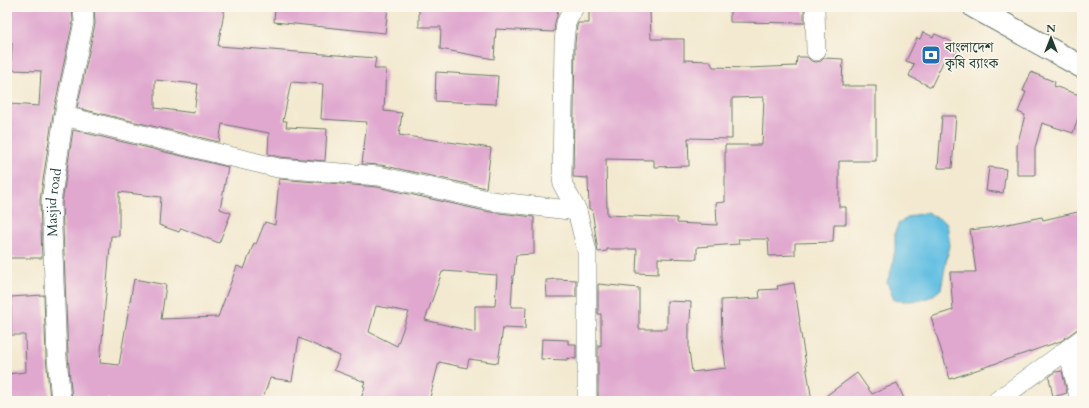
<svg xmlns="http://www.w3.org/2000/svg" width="1089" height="408" viewBox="0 0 1089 408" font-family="Cardo,'Noto Serif Bengali',serif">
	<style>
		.water { fill: #64bfe2; stroke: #427e8b }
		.building { fill: #e0a8cf; fill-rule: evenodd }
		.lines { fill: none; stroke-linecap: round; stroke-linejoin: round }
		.minor-casing { stroke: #69796b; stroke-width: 20 }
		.highway-casing { stroke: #69796b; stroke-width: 24 }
		.minor { stroke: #fff; stroke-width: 19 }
		.highway { stroke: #fff; stroke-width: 22 }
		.labels { text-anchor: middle; stroke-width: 3; stroke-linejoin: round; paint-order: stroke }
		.poi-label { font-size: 14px; fill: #1f3d34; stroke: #fbf7ec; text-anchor: start }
		.street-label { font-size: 14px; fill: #1f3d34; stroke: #fbf7ec }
	</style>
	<rect width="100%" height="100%" fill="#fbf7ec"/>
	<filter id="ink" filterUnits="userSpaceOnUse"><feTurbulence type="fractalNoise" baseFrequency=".025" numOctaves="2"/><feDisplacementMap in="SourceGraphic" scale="8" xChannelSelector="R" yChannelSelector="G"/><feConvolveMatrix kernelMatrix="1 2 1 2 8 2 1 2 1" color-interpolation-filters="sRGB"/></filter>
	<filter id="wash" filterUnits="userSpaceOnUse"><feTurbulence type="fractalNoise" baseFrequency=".012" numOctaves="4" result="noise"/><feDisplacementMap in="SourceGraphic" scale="16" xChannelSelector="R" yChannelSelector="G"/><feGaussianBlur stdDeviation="0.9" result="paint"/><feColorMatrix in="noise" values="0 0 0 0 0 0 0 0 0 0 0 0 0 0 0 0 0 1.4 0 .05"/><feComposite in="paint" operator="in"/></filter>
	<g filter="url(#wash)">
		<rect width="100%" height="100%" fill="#f3e9d0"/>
		<path class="water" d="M927,212L947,223L950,246L947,257L941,289C937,292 934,295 930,297C918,301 906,302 894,300L887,282L892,268L895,250V232L899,223L911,216Z"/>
		<g id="blocks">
			<g class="building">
				<path d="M7,7H72L73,21L53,114L40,200L42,258H7V145L9,104L39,106L41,71L11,70L12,43H7Z"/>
				<path d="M94,7H225L218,46L376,58L374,69H386L384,111L402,113L399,135L491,148L486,188L381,165L362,164L367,122L321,119L323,84L291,82L283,121H287L286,127L327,129L325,161L280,157L268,154L269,133L222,124L219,142L77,108L95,24ZM155,80L198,84L194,113L155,108Z"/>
				<path d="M275,7H336L356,9L357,7H388L385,33L274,22Z"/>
				<path d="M419,7H514L558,9L557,16L555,22L554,32L496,29L494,59L440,49L441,27H419Z"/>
				<path d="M589,7H644V11H650L651,39H684V60L710,61L713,67L747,68L796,66L797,57H807L811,61L816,62L821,61L824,58L843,59L842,86H876V161H839V207H846V224H834L833,242L795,243V255L769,256L768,239H738L739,244L697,247V259L658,258V274L636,273L637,249H607V251L598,252L592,209H589L588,178L573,177L575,43L577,26L578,23H589ZM764,97L762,145H725V202L716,203L717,225L677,223V218L607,215L606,159L654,160V167L689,166L688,138L732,139V98Z"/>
				<path d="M730,7H792V9H804V23L730,22Z"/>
				<path d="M923,32L933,37L935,34L952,42L949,47L957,50L950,63L944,60L931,87L909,76L914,64L906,61L917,38L920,39Z"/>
				<path d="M436,72L498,76L496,104L435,101Z"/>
				<path d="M1031,72L1055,82L1054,86L1082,96V106L1073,133L1042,123L1035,148V175H1017V146L1025,115L1018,112L1026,92L1023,91Z"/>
				<path d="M942,116H956L952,168H938Z"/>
				<path d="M73,130L228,167L220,209L231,213L219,243L181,228L179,232L159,225L161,197L119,192V236H111L100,363L119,365L134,279L166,285L161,319L218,317L237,266L244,269L254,243L256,244L265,222L275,225L279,179L377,187L490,212L534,217V254L516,255L514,275H513L511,307H526L525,329L503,328L498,363L469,359L467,368L439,362L429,401H360L365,387L363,386L365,382L334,370L340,356L299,338L292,381L270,378L262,401H110V399L72,400L68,356L62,203ZM444,271L497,275L495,306H475V332L425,320L442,272H444ZM376,306L409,312L397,346L369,332Z"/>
				<path d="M989,167L1006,169L1003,193L986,191Z"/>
				<path d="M1082,211V328L1076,330L1061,341L950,379L931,317L953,310L950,272H976L970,230L988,228L1042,217L1043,220Z"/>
				<path d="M556,279L576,280V297H547L546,280Z"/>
				<path d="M794,283L800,322H799L812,401H675L639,399V401H598V345L601,346V314H598V284L639,288V329H667V301L691,302L690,323H689V350L692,372L726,368L722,336L721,300L760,298L759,290L778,289L777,286Z"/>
				<path d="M44,295L46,357L50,399L31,401H7V374L26,372L25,335H11V297Z"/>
				<path d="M542,339L568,340V344H576V359L567,358V360L541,359Z"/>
				<path d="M1062,371L1067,393L1053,397L1049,377L1055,372Z"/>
				<path d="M857,373L872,394L897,383L905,401H819Z"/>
			</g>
		</g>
	</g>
	<g filter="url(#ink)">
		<use href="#blocks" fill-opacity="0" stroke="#69796b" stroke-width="1"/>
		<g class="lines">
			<g class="minor-casing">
				<g id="minor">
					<path d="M574,7L566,23L564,42L562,178L563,185L577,211L587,251V401"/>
					<path d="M815,7L816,51"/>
					<path d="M64,116L278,168L379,176L492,201L577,211"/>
					<path d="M1068,349L1080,401"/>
					<path id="s1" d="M61,401L57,357L51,202L64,116L84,22L83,7"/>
					<path d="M997,401L1082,339"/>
				</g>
			</g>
			<g class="highway-casing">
				<path id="highway" d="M974,7L1082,67"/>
			</g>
			<use href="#minor" class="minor"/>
			<use href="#highway" class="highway"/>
		</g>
	</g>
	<defs>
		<g id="bank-square" transform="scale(1)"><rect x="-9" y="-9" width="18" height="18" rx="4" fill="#1f6fb2" stroke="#fbf7ec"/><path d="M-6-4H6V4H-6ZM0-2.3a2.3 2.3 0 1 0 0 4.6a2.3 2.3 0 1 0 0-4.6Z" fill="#fff"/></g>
	</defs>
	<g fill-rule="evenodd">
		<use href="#bank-square" x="931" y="55"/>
	</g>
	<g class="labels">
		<g class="poi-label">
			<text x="945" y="52">বাংলাদেশ<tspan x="945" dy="16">কৃষি ব্যাংক</tspan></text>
		</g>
		<g class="street-label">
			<text dy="5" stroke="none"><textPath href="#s1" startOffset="199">Masjid road</textPath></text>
		</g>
	</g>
	<rect width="1089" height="408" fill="none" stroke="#fbf7ec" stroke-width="24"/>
	<g transform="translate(1051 38)" stroke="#fbf7ec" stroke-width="3" paint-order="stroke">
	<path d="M0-3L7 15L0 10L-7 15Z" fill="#1f3d34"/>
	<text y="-6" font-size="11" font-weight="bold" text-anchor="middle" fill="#1f3d34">N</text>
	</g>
</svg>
